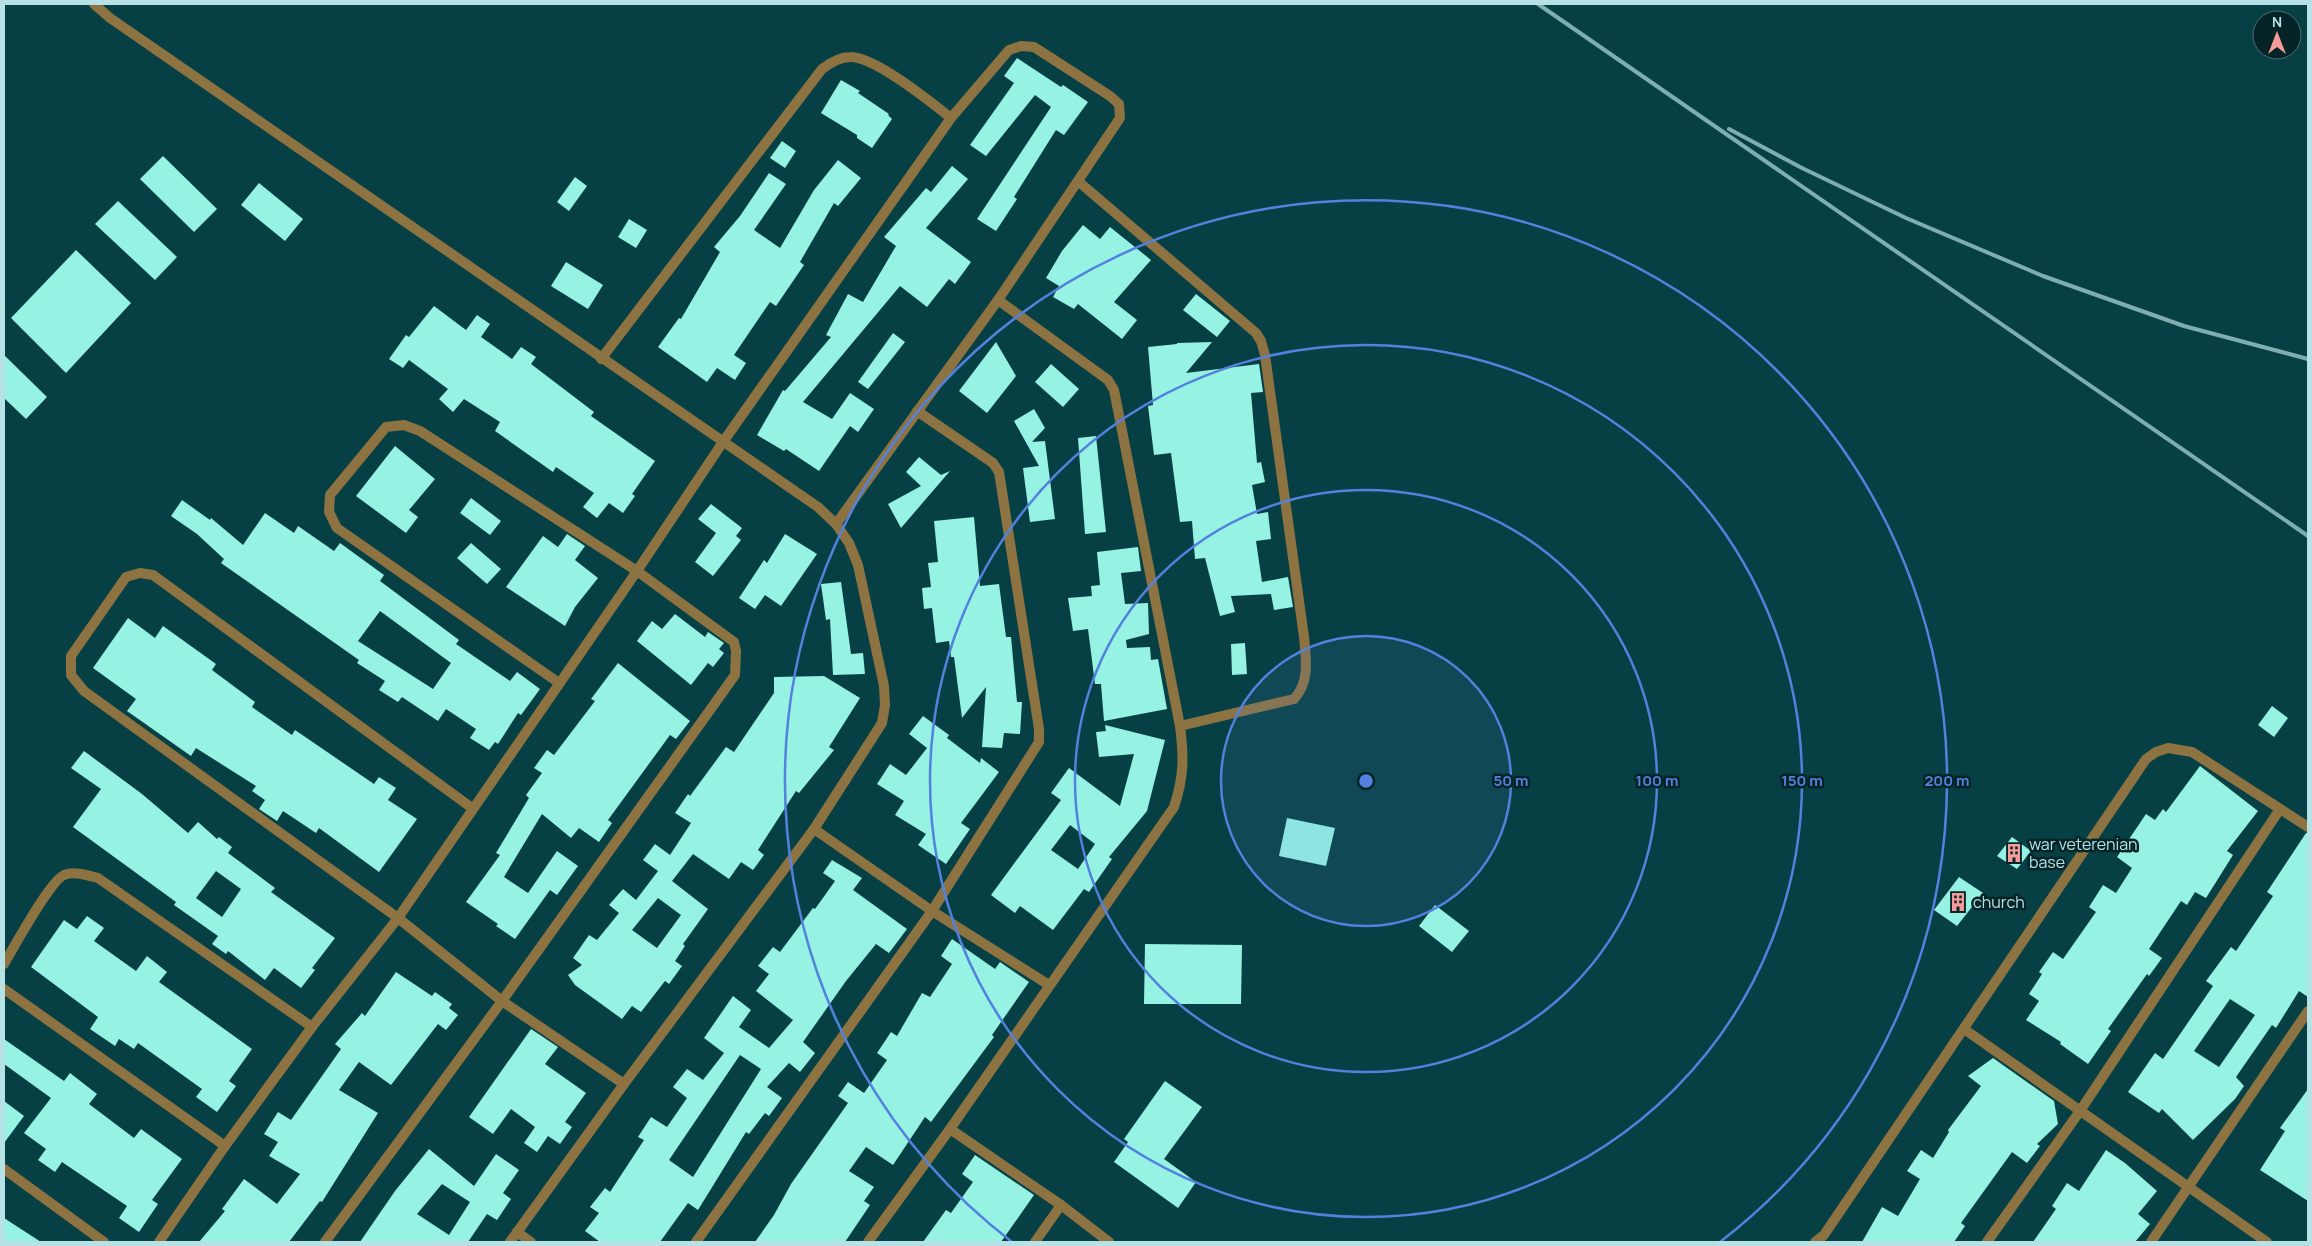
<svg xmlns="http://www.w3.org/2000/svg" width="2312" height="1246" viewBox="0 0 2312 1246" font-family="Manrope,sans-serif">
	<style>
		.building { fill: #96f2e2; fill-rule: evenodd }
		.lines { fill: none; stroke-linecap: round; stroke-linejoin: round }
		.minor { stroke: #8d7341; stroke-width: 10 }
		.rail { stroke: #7faeb2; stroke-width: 4 }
		.ring { fill: none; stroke: #5381dd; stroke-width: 2.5 }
		.labels { text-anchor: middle; stroke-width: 5; stroke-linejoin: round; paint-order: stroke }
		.poi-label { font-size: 16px; fill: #b6e1e5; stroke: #052427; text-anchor: start }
		.centre { fill: #5381dd; stroke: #052427; stroke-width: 2.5 }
		.ring-label { font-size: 15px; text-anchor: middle; font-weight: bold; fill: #5381dd; stroke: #052427; stroke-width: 5; stroke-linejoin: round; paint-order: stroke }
	</style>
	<rect width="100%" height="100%" fill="#074044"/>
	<g class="building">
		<path d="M1017,58L1061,87L1063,85L1088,102L1064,135L1056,130L1014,197L1017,199L996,231L977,219L1051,107L1035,95L986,156L970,145L1014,83L1004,76Z"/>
		<path d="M841,80L860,91L858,93L889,114L888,115L892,119L872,148L857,138V135L821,113Z"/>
		<path d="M782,141L796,151L785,168L770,158Z"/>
		<path d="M163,156L217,209L194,232L140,179Z"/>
		<path d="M838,160L861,178L838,206L834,203L800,262L804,265L776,306L770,302L734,355L746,363L735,380L717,368L707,382L658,347L679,318L681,319L720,252L714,247L740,216L769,173L786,184L754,230L780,248L814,190Z"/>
		<path d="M952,166L968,179L926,228L971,262L955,284L949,279L927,307L900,286L803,402L832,419L850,393L874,409L858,432L850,426L819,471L786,449L784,451L757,435L783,390L785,391L831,337L826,335L848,294L863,302L896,246L884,237L926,188L931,192Z"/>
		<path d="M575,177L587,186L569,211L557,202Z"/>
		<path d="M259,183L303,219L285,241L241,205Z"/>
		<path d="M118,201L177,257L155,280L95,224Z"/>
		<path d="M629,219L647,230L636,248L618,237Z"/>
		<path d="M1083,225L1100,239L1110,227L1151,260L1114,302L1137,320L1122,339L1078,304L1074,309L1053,297L1059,286L1046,278L1062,251Z"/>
		<path d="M76,250L131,303L66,373L11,318Z"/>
		<path d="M566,262L603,285L588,309L551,286Z"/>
		<path d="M1196,294L1230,321L1217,337L1183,310Z"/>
		<path d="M434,306L466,330L477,315L490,324L481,337L512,359L521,347L536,357L531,364L594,412L591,416L655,461L632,494L635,496L623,513L609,503L597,518L583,507L594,493L556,467L553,472L495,431L500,422L464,399L453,412L439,399L448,389L409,360L403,368L389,359L406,335L409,337Z"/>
		<path d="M893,333L905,342L868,389L858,382Z"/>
		<path d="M996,342L1016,376L987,413L959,391Z"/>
		<path d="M1212,342L1186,373L1259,364L1263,392L1251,393L1257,463L1261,462L1265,482L1252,485L1257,514L1268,512L1271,539L1256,541L1262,582L1288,577L1293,607L1274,610L1271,594L1231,596L1235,612L1220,616L1205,558L1195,559L1192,521L1180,522L1171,453L1154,455L1148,406L1153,405L1148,347L1177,344V343Z"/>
		<path d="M4,355L47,397L26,419L4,398Z"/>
		<path d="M1051,364L1079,389L1063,407L1035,382Z"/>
		<path d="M1034,409L1045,428L1032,442L1045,441L1055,519L1030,522L1023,468L1039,466L1014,421Z"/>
		<path d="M1096,436L1106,532L1085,534L1078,438Z"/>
		<path d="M395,446L435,479L409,510L418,517L406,533L356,496Z"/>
		<path d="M919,457L941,475L950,471L901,528L888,504L921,486L906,472Z"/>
		<path d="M471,498L501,521L490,535L460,513Z"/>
		<path d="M182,500L210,520L211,518L243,545L265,513L294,533L298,526L334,551L340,543L384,575L380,581L459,640L456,644L510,681L517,672L540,689L521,715L518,713L498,744L495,742L489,750L470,738L476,729L446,709L438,721L402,697L398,702L379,690L385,681L357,663L359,660L221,563L224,559L197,534L171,516ZM380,611L451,663L433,689L358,641Z"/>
		<path d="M711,504L742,528L736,536L741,540L713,576L695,562L716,533L698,519Z"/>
		<path d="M974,517L980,586L999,584L1006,637H1011L1017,702H1022L1020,734L1004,733L1002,748L982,747L986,687L962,718L954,657H951L949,641L936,643L932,608L924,609L922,588L931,587L928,563L938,562L934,521Z"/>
		<path d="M567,534L585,546L575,560L598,578L575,607L565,626L506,587L543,536L558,547Z"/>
		<path d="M785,534L817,554L781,606L765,595L755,609L739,598L764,560L767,563Z"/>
		<path d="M471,543L501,569L487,584L457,558Z"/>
		<path d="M1138,547L1141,571L1121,573L1125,604L1148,603L1149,634L1126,640L1127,648L1150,647L1151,660L1158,659L1167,709L1104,721L1101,684H1095L1088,629L1073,631L1068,598L1092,596L1091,586L1100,585L1097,552Z"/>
		<path d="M841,582L851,654L863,653L865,674L833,675L830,619L826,620L821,584Z"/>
		<path d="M675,614L705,637L708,632L724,643L719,649L724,653L713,667L708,663L691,685L637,641L652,621L662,629Z"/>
		<path d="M128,618L155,638L163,626L216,664L212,670L255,702L252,707L292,735L295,730L374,784L379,777L396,788L388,800L417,819L379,872L319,828L316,833L283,811L277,821L259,809L265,800L252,791L256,786L196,748L191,756L127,711L136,699L93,668Z"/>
		<path d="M1245,643L1247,674L1232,675L1231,644Z"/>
		<path d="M618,663L690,721L676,739L670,735L608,820L612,823L599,842L579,828L571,838L542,814L504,877L528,893L557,851L578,866L557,895L550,890L515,939L496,926L498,924L466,902L500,855L496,853L529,798L526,795L542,773L534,768L547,750L554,755L595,701L591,699Z"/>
		<path d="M824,676L860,698L829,747L834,750L799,793L796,791L758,850L764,855L753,870L741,862L729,879L693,854L672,881L708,909L683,944L685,946L675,961L682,966L669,984L665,981L641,1012L632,1006L622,1019L575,985L568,975L582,965L573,958L589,935L597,940L619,913L609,905L623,889L636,900L658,871L643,860L655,844L670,855L691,823L675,813L688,794L690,796L726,747L734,752L774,693V677ZM658,898L681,915L657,948L632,930Z"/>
		<path d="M2272,706L2288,718L2274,737L2258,725Z"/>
		<path d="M923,716L949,735L947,738L980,763L981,758L999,772L961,823L970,829L946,864L918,845L926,834L895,815L904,801L877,784L890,764L906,775L927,748L909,734Z"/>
		<path d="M1105,725L1165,740L1147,811L1109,857L1112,859L1089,892L1084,889L1053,930L1020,906L1015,913L991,895L1061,800L1051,793L1069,768L1120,806L1134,754L1099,757L1096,732L1106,731ZM1070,825L1095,844L1078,869L1051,850Z"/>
		<path d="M84,751L142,794L188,833L198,822L217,839L219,837L232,847L228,853L275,888L271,892L335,938L312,968L315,970L301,988L274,968L265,980L228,951L226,954L212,944L218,936L174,905L176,902L73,827L101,789L71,768ZM216,871L241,889L222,917L196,898Z"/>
		<path d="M2200,766L2258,811L2227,851L2233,855L2206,898L2195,892L2187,905L2181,901L2149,949L2162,958L2149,976L2147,974L2108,1029L2111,1031L2088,1064L2060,1044L2061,1042L2026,1020L2039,1001L2029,994L2042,974L2039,972L2053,952L2063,959L2096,912L2089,907L2103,885L2116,893L2132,868L2117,857L2146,814L2155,820L2163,809L2166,812Z"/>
		<path d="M1287,818L1335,828L1326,866L1279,856Z"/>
		<path d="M2306,833L2308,834V997L2299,991L2276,1028L2272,1025L2236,1077L2244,1086L2235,1099L2193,1140L2162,1109L2159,1113L2128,1092L2155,1053L2163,1059L2213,986L2206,981L2231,947L2236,951L2273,896L2267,892ZM2230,999L2255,1015L2219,1067L2194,1051Z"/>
		<path d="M2012,837L2031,851L2017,869L1997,856Z"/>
		<path d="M832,860L862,878L853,890L907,929L889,953L876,944L846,981L803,1042L815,1053L800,1072L789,1063L767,1087L782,1098L769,1116L765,1113L749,1134L746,1132L698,1210L688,1203L660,1242H600L585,1231L599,1213L590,1207L605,1188L610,1192L644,1140L638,1137L651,1117L667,1127L687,1098L673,1087L687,1069L703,1080L724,1053L704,1038L733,996L751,1010L739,1027L769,1048L793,1020L756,991L769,974L758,966L773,947L780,952L813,908L815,909L835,881L823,873ZM740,1055L761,1069L693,1177L669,1160Z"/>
		<path d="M1959,877L1983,893L1957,926L1934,910Z"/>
		<path d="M1435,905L1469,931L1452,952L1419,926Z"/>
		<path d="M87,916L104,928L94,941L136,971L147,956L167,972L159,982L252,1049L229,1081L236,1086L217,1112L196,1097L202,1089L138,1043L134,1049L119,1039L115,1046L90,1029L98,1017L31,967L64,920L77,929Z"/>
		<path d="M952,939L995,969L1000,962L1029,982L992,1035L994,1037L931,1122L925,1117L893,1165L866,1147L849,1171L874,1187L864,1201L870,1205L845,1242H755L774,1215L791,1184L848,1103L838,1096L848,1082L864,1093L887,1060L877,1053L891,1032L897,1036L922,993L930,997L952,964L941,956Z"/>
		<path d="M1145,944L1242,945L1241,1004H1144Z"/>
		<path d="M396,972L432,996L435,992L452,1004L449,1008L458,1015L446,1030L438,1024L391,1085L359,1062L339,1090L378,1113L322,1202L320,1201L289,1242H199L225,1211L222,1209L244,1179L277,1204L300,1174L269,1156L278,1142L264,1134L278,1112L291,1120L341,1049L335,1044L362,1013L365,1016Z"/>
		<path d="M531,1029L558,1047L545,1064L586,1093L565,1122L572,1127L560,1144L548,1136L537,1152L524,1143L535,1127L511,1109L493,1134L469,1117Z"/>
		<path d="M4,1039L64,1081L70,1073L97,1094L89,1104L134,1138L141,1129L182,1159L152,1200L158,1204L139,1232L119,1218L127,1206L62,1162L55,1172L38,1160L46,1149L24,1133L51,1098L4,1064Z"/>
		<path d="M1993,1058L2054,1101L2058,1124L2037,1144L2040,1146L2027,1163L2012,1152L1961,1223L1965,1226L1954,1242H1862L1882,1207L1898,1216L1920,1179L1907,1171L1921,1150L1933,1158L1949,1132L1948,1130L1981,1086L1968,1076Z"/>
		<path d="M1165,1081L1202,1107L1164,1159L1196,1182L1178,1208L1114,1162L1128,1142L1124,1139Z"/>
		<path d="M2308,1089V1201L2260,1170L2285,1131L2280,1128Z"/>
		<path d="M4,1101L24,1116L4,1143Z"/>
		<path d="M429,1149L474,1186L496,1154L519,1170L503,1193L511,1199L497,1220L487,1214L468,1242H360L395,1191ZM442,1184L470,1202L449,1235L417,1214Z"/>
		<path d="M2106,1150L2125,1163L2157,1191L2138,1214L2150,1224L2135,1242H2033L2056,1209L2052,1206L2067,1183L2079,1191Z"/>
		<path d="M975,1155L1034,1195L1001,1242H923L946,1210L951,1213L973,1182L962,1174Z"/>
		<path d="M4,1218L41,1242H4Z"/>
	</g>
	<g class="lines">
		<g class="minor">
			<path d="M94,4L110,18L818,507L836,524L849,543L858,565L884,686L885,705L882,723L814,829L624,1084L510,1242"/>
			<path d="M1079,182L1256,333L1261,341L1265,355L1304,637C1306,659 1310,682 1294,699L1180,726"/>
			<path d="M601,359L822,69C830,63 839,57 850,57C874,56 931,102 951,118"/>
			<path d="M472,808L153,575L140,573L126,577L71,656V675L84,691L398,918L502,1001L624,1084"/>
			<path d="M814,829L932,911L1049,985"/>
			<path d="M4,964C14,947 50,881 64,875C75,871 87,875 98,878L312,1027"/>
			<path d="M4,989L225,1146"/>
			<path d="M1964,1029L2267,1242"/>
			<path d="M950,1129L1061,1205L1109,1242"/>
			<path d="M4,1169L104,1242"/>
			<path d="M517,1232L531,1242"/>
			<path d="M159,1242L225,1146L312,1027L398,918L637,571L723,442L951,118L1009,50L1021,46L1034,47L1110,96L1119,104L1120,118L998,300L836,524"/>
			<path d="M325,1242L502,1001L735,675L736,651L734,642L637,571L420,431L404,425L386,427L330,495L329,512L337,528L559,683"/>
			<path d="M696,1242L932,911L1039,742V729L999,472L993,463L917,411"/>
			<path d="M868,1242L950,1129L1174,807C1184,777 1184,757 1180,726L1114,390L1108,380L998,300"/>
			<path d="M1035,1242L1061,1205"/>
			<path d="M1815,1242L1824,1235L2146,759L2156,752L2168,748L2192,752L2308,827"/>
			<path d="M1987,1242L2080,1111L2280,809"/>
			<path d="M2151,1242L2308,1011"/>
		</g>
		<g class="rail">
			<path d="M1538,4L2308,536"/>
			<path d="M1729,129L1802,168L1906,218L2043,276L2184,326L2308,359"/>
		</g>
	</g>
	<circle cx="1366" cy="781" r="145" fill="#5381dd" fill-opacity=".12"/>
	<g class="ring">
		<circle cx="1366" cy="781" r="145"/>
		<circle cx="1366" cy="781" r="291"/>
		<circle cx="1366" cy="781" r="436"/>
		<path d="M1012 1242A581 581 0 1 1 1720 1242"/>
	</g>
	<defs>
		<g id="building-bare" transform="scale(1.5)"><path d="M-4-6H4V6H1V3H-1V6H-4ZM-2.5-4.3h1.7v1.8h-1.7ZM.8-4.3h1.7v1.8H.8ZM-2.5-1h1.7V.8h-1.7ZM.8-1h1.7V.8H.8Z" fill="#f59b98" stroke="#052427" stroke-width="2.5" paint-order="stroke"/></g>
	</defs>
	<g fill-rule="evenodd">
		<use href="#building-bare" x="2014" y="853"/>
		<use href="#building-bare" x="1958" y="902"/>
	</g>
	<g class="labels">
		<g class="poi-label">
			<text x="2029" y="850">war veterenian<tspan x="2029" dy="18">base</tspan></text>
			<text x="1973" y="908">church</text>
		</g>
	</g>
	<circle cx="1366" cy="781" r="8" class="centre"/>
	<g class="ring-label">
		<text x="1511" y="786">50 m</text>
		<text x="1657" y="786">100 m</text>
		<text x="1802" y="786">150 m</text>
		<text x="1947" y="786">200 m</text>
	</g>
	<rect width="2312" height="1246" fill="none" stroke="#b6e1e5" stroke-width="10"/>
	<g transform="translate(2277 35)"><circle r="24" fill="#052427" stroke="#4c7073"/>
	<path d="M0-4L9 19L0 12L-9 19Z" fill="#f59b98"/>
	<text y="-8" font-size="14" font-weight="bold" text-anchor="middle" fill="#b6e1e5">N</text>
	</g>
</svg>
